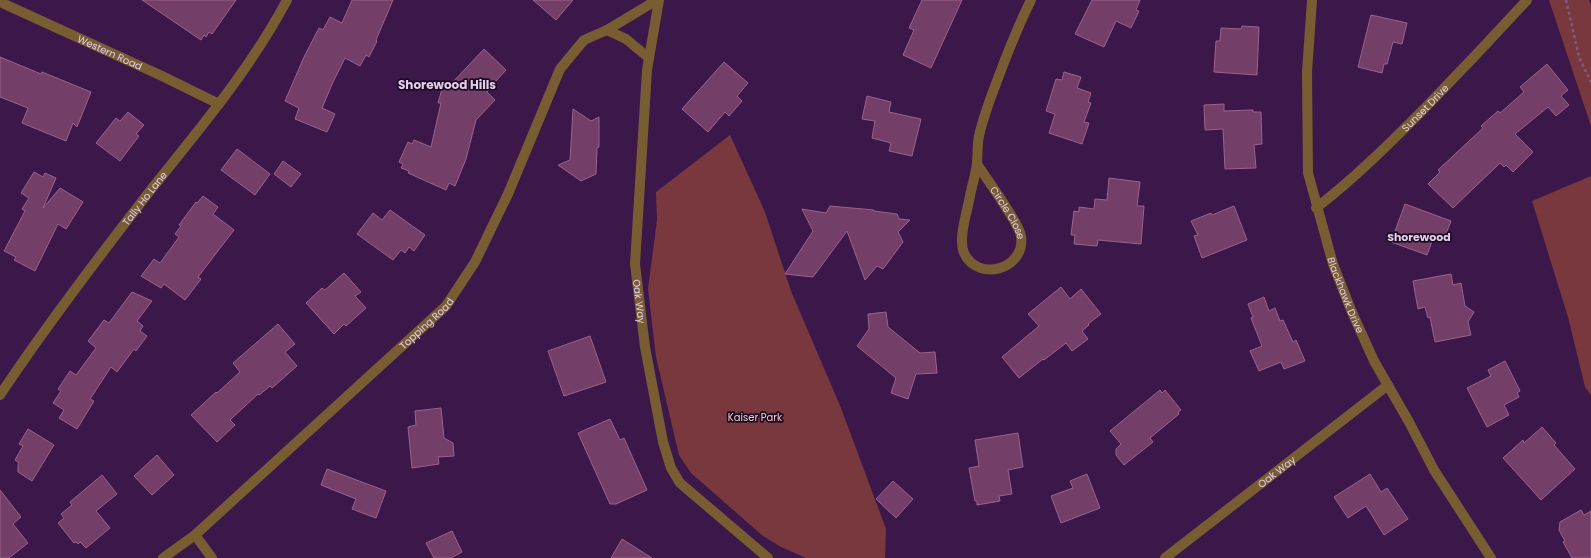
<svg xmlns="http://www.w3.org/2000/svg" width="1591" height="558" font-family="Poppins,sans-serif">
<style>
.green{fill:#79373e}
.building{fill:#733e68;stroke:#9b628e}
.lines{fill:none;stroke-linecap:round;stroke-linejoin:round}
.path{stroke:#7b5d87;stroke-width:2.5;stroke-dasharray:3 3;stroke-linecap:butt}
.minor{stroke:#785c32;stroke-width:10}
.labels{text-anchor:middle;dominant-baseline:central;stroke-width:3.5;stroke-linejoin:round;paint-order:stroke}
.street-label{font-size:10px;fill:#e3ceed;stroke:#1b0b21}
.park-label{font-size:10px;fill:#f4c9cb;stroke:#1b0b21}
.neighbourhood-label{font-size:11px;font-weight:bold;fill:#e3ceed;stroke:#1b0b21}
.quarter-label{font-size:12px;font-weight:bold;fill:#e3ceed;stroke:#1b0b21}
</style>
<rect width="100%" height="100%" fill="#3c184a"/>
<g class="green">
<path d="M1549 0H1589L1591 5V126Z"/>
<path d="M730 135 765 212 791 291 841 408 886 529 885 558H806L781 547 763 536 691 473 679 455 656 357 648 289 657 220 656 192Z"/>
<path d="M1591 176V395L1585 387 1568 317 1532 201Z"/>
</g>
<g class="building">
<path d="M142 0H236L212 34 209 32 206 37 204 35 201 40Z"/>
<path d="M352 0H393L376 40 377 41 369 57 366 55 360 66 345 58 333 82 322 108 335 114 327 132 295 119 299 108 285 101 304 57 319 28 323 30 330 17 342 23Z"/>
<path d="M533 0H573L556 20Z"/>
<path d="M922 0H962L931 68 903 55 914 30 909 28Z"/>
<path d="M1092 0H1140L1136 10 1139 11 1131 28 1116 21 1104 47 1075 34Z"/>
<path d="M1371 15 1407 23 1402 44 1393 42 1387 64H1384L1382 73 1358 67Z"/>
<path d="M1242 26 1259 27 1257 75 1214 72 1216 41H1220L1221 28 1241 29Z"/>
<path d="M484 49 506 70 495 82 496 83 487 92 495 100 476 120 466 159 455 186 449 183 446 190 408 173 409 171 401 168 403 164 399 162 408 142 412 144 414 140 431 147 441 103H438L444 82 451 84Z"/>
<path d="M0 57 41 74 42 72 91 92 77 127 73 123 66 141 22 123 28 108 0 97Z"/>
<path d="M724 62 748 83 737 96 742 101 729 116 725 112 708 132 682 109Z"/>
<path d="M1547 64 1568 90 1561 96 1569 105 1556 116 1548 107 1515 134 1533 152 1513 172 1506 165 1504 167 1500 163 1453 208 1428 184 1440 172 1438 170 1483 128 1481 126 1498 111 1500 113 1524 92 1520 87Z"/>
<path d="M1064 72 1081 77 1077 88 1091 93 1088 102 1091 103 1084 122 1089 123 1082 144 1049 133 1055 114 1046 111 1056 79 1062 80Z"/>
<path d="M867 96 891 102 889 112 921 119 912 156 889 151 891 143 872 138 875 121 862 119Z"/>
<path d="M1224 104V111L1253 110V112H1261L1262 144 1254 145 1256 168 1225 169 1223 129 1205 130 1204 105Z"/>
<path d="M573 109 591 121 599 117V147L597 148 596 174 581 181 558 165 570 160Z"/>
<path d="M128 112 144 125 136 134 139 136 120 161 96 143 116 118 120 121Z"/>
<path d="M237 149 270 174 255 195 221 170Z"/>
<path d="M283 161 301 174 291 187 274 174Z"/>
<path d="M34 172 43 177 45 173 56 178 43 208 60 188 83 202 66 229 58 224 35 271 14 260 16 257 4 251 25 211 22 209 29 198 21 193Z"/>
<path d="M1109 178 1140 182 1137 206H1144L1141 244 1098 240 1097 246 1074 244 1075 235H1071L1074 211 1079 212V207L1094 209 1095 199 1107 200Z"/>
<path d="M203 196 218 207 213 214 234 230 198 277 201 279 185 300 164 284 161 288 141 276 154 259 160 263 179 237 175 234 181 226 179 225 196 202 197 203Z"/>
<path d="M1405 204 1451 221 1444 239 1434 236 1427 255 1391 242Z"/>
<path d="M830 206 874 210V211L897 214 899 219 910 220 898 232 903 242 883 269 877 266 865 280 847 231 813 277 785 274 813 231 802 209 826 213Z"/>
<path d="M1234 206 1247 240 1202 258 1194 236 1198 235 1191 221 1211 213 1212 215Z"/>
<path d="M390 210 425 235 414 251 409 247 405 253 401 250 393 260 357 234 373 213 382 220Z"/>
<path d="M344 273 361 292 355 296 366 308 346 326 344 324 334 334 306 303 322 288 325 290Z"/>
<path d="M1451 274 1453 285 1461 283 1465 306 1474 312 1468 322 1471 335 1435 342 1430 317 1428 318 1425 307 1418 309 1413 281Z"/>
<path d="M1061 287 1070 299 1081 289 1101 314 1088 324 1089 325 1082 331 1088 339 1072 351 1066 343 1044 360 1043 359 1019 378 1002 357 1039 326 1028 314Z"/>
<path d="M132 292 152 301 137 321 143 326 140 331 147 336 136 351 134 349 117 372 111 367 90 399 94 401 77 429 59 418 64 410 53 403 61 391 58 389 70 371 76 375 96 348 88 341 104 320 109 323Z"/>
<path d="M1264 297 1269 311 1275 308 1280 321 1283 320 1293 342 1296 340 1305 361 1284 369 1281 362 1259 371 1250 351 1262 346 1251 318 1253 317 1248 304Z"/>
<path d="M886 312 888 327 920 353 935 352 937 373 916 374 908 399 891 393 896 378 857 346 869 329 868 314Z"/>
<path d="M278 324 295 344 285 352 297 366 272 388 270 386 259 395 258 394 230 420 235 425 217 442 191 415 216 392 217 393 240 372 233 363Z"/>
<path d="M590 336 606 382 564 396 548 351Z"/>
<path d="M1505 361 1520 391 1517 393 1519 397 1504 405 1509 415 1487 427 1467 388 1491 376 1488 370Z"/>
<path d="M1160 390 1162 393 1165 390 1181 410 1178 412 1179 414 1150 438 1153 442 1124 465 1116 455V449L1121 444 1110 431Z"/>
<path d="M441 408 444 438 453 443 454 456 438 457 439 464 412 468 408 427 416 425 415 411Z"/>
<path d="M610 419 620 440 624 438 647 490 616 504H610L578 433Z"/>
<path d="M1542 427 1556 443 1554 445 1575 469 1541 500 1503 458 1523 440 1524 443Z"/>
<path d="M28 429 54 445 32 481 18 472V465L19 463 15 460 23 446 19 444Z"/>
<path d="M1018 433 1023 467 1008 470 1012 494 999 496 1000 501 977 505V501H975L969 468 979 466 975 440Z"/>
<path d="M157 455 174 475 152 495 134 476Z"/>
<path d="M327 469 386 491 376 518 352 509 356 499 321 485Z"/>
<path d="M1087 474 1100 508 1061 523 1051 496 1073 488 1070 481Z"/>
<path d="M1370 474 1381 492 1387 488 1408 519 1384 535 1366 506 1348 518 1334 497Z"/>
<path d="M102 475 117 494 96 511 110 528 86 548 80 542 78 544 76 542 74 543 58 523 64 518 61 514 72 505 70 502Z"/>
<path d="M893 481 913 499 896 518 876 499Z"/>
<path d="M0 490 21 517 13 524 28 543 9 558H0Z"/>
<path d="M1581 510 1584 515 1591 511V558H1572L1563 542 1565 541 1559 530 1560 522Z"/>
<path d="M452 531 462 552 451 558H434L426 543Z"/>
<path d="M622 539 652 558H611Z"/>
</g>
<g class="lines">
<path class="path" d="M1566 0 1579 57 1591 82"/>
<g class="minor">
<path id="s1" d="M659 0 647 70 635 264 645 347 663 442 671 468 680 483 768 558"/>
<path id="s2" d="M1312 0 1307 72 1308 173 1333 264 1351 310 1374 361 1409 422 1434 470 1491 558"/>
<path id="s3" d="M0 2 162 76 219 104"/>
<path d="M607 30 626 39 649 58"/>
<path id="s4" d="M977 164C986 178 1019 223 1021 236 1026 269 978 283 964 253 958 239 967 212 970 196 972 185 976 174 977 163 978 154 977 145 979 136 983 118 990 99 997 81 1007 54 1018 26 1031 0"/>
<path id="s5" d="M1316 208C1355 178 1390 143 1424 109 1459 73 1493 37 1527 0"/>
<path id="s6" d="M0 395C48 323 100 255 153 187 201 127 251 68 287 0"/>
<path d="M195 535 212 558"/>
<path id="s7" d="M163 558 195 535 446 306 475 262 508 194 560 69 584 40 607 30 657 0"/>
<path id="s8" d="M1165 558 1388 385"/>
</g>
</g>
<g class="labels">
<g class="street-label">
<text stroke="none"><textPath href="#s3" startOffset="121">Western Road</textPath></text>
<text stroke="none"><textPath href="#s5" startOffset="148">Sunset Drive</textPath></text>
<text stroke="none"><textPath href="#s6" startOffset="244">Tally Ho Lane</textPath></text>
<text stroke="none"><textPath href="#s4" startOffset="58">Circle Close</textPath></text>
<text stroke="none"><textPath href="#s2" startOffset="301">Blackhawk Drive</textPath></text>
<text stroke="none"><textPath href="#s1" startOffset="303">Oak Way</textPath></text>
<text stroke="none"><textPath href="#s7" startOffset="353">Topping Road</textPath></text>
<text stroke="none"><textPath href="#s8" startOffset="141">Oak Way</textPath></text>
</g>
<g class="park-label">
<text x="755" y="417">Kaiser Park</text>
</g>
<g class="neighbourhood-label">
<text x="1419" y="237">Shorewood</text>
</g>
<g class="quarter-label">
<text x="447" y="84">Shorewood Hills</text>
</g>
</g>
</svg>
